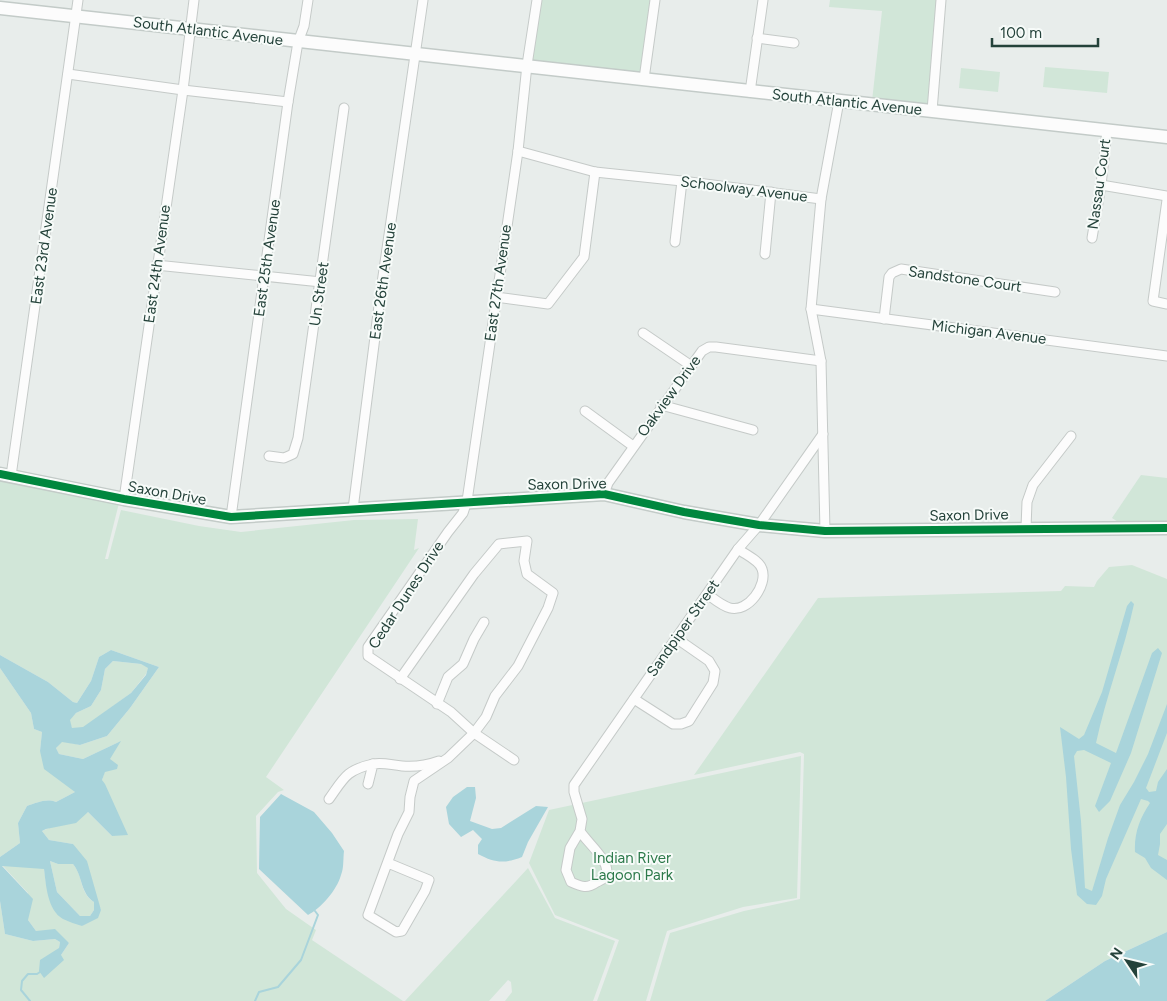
<svg xmlns="http://www.w3.org/2000/svg" width="1167" height="1001" font-family="Figtree,sans-serif">
<style>
.green{fill:#d1e6d8}
.water{fill:#a9d4db;fill-rule:evenodd}
.lines{fill:none;stroke-linecap:round;stroke-linejoin:round}
.stream{stroke:#a9d4db;stroke-width:2}
.street-casing{stroke:#c5cac8;stroke-width:11}
.secondary-casing{stroke:#c3cbc8;stroke-width:15}
.street{stroke:#fcfcfc;stroke-width:9}
.secondary{stroke:#fcfcfc;stroke-width:12}
.cycleway-casing{stroke:#f7fbf9;stroke-width:11}
.cycleway{stroke:#00873e;stroke-width:8}
.labels{text-anchor:middle;dominant-baseline:central;stroke-width:4;stroke-linejoin:round;paint-order:stroke}
.street-label{font-size:15px;fill:#24423a;stroke:#f7fbf9}
.park-label{font-size:15px;fill:#2d7a4b;stroke:#f7fbf9}
</style>
<rect width="100%" height="100%" fill="#e8edeb"/>
<g class="green">
<path d="M535 0H656L652 35 650 76 529 62Z"/>
<path d="M830 0H946L932 108 872 101 882 11 829 7Z"/>
<path d="M1045 67 1109 72 1107 93 1043 87Z"/>
<path d="M961 68 1000 72 998 92 959 88Z"/>
<path d="M0 474 119 503 105 559H108L121 510 199 526 241 532 354 520 418 519 414 550 419 548 266 777 284 790 278 792 256 816 257 873 286 909 316 930 312 940 403 1001H0V901L5 934 33 941 55 939 60 942 59 948 61 955 69 943 36 931 28 920V893L2 865 44 868 46 884 82 926 101 910 73 844 49 840 42 831 88 812 112 836 102 780 109 759 119 742 83 759 59 754 56 748 62 741 80 745 107 736 130 708 159 667 111 650 99 657 91 681 77 703 73 702 48 682 0 655Z"/>
<path d="M1141 475 1167 478V524L1123 525 1112 518Z"/>
<path d="M1132 565 1167 579V932L1105 961 1045 1001H650L670 933 744 911 800 899 804 754 800 752 694 775 818 598 1061 591 1065 586 1094 587 1097 581 1109 567Z"/>
<path d="M113 661 141 664 149 667 146 674 131 693 83 728H72L69 720 76 713 91 706 101 690 105 669Z"/>
<path d="M0 668 31 713 34 729 42 732 40 751 75 792 56 802C46 798 36 803 27 806L18 823 20 843 0 857Z"/>
<path d="M801 756 797 898 743 907 667 931 646 1001H597L619 940 555 915 529 863 549 810Z"/>
<path d="M50 861 58 864H73C84 877 79 893 94 902V910L90 916H80L57 892Z"/>
<path d="M528 868 555 918 615 941 593 1001H505L512 992 511 982 508 980 489 1001H405Z"/>
</g>
<g class="water">
<path d="M1131 601 1134 604C1124 651 1106 696 1096 743L1116 753 1152 653 1158 648 1162 653 1131 753 1110 801 1099 812 1095 806 1111 763 1084 750 1077 751 1074 756 1081 821 1085 888 1092 891 1108 838 1120 805 1134 782 1148 754 1167 704V733L1146 788 1149 792 1156 791 1158 782 1167 769V824L1160 834V844L1158 855 1167 860V880L1151 868 1145 858 1135 852C1134 833 1140 818 1150 803L1148 801 1141 799 1106 879 1102 896 1096 905 1087 904 1077 895 1071 849 1066 777 1060 727 1079 739 1084 735 1102 692 1127 606Z"/>
<path d="M111 650 159 667 130 708 107 736 80 745 62 742 56 748 59 754 83 759 121 741 110 759 118 765 117 769 105 772 102 780 105 784 128 835 112 836 88 812 76 823 46 829 42 831 49 840 73 844 87 861 101 910 98 918 82 926C76 924 69 922 63 919 47 910 46 884 44 869L2 866 33 899 28 920 36 931 55 929 69 943 61 955 64 960 44 978 39 971 40 960 59 948 60 942 55 939 33 941 5 934 0 901V857L20 843 18 823 27 806C36 803 46 798 56 802L75 792 44 769 40 751 42 732 34 729 31 713 0 668V655L48 682 73 702 77 703 91 681 99 657ZM113 661 141 664 148 668 146 675 131 693 83 727 72 728 70 720 76 713 91 706 101 690 105 669ZM50 861 58 864H73C83 876 80 893 94 902V910L90 916H80L57 892Z"/>
<path d="M467 787H475L476 798 470 821 492 829 501 828 536 806 548 807 528 842 522 857C504 864 495 863 478 854V845L482 839 473 830 461 837 449 824 446 807 453 797Z"/>
<path d="M281 794 314 812 332 833 344 851C343 859 344 868 341 875 337 890 321 908 308 915L259 869 260 817Z"/>
<path d="M1167 932V1001H1045L1105 961Z"/>
</g>
<g class="lines">
<g class="stream">
<path d="M30 1001 21 990 22 981 28 974H37L40 972"/>
<path d="M255 1001 259 992 278 987 301 960 318 915 315 911"/>
</g>
<defs>
<g id="street">
<path d="M757 38 794 43"/>
<path d="M68 74 183 90 288 102"/>
<path d="M644 79 655 0"/>
<path d="M750 92 763 0"/>
<path d="M932 111 941 0"/>
<path d="M518 151 595 172 682 181 821 199"/>
<path d="M1101 185 1167 196"/>
<path d="M1167 200 1153 301 1167 304"/>
<path d="M1092 238 1101 185 1107 131"/>
<path d="M675 242 682 181"/>
<path d="M765 254 771 192"/>
<path d="M156 265 321 282"/>
<path d="M496 297 548 304 584 257 595 172"/>
<path d="M811 309 1167 356"/>
<path d="M884 319 889 277 892 273 901 269 1055 292"/>
<path d="M643 333 690 365"/>
<path d="M661 405 753 430"/>
<path d="M585 411 633 446"/>
<path d="M269 456 284 458 293 454 298 438 344 108"/>
<path d="M11 476 78 0"/>
<path d="M604 494 608 483 702 351 709 347H716L821 361"/>
<path d="M124 499 183 90 194 0"/>
<path d="M353 509 381 290 423 0"/>
<path d="M231 517 288 102 298 42 304 26 308 0"/>
<path d="M1026 528 1027 502 1033 485 1071 436"/>
<path d="M825 531 821 361 811 309 821 199 839 101"/>
<path d="M707 594C714 599 722 606 730 608 748 613 768 585 762 569 759 560 746 555 738 549"/>
<path d="M634 699 673 724H681L689 721 713 683 715 671 709 661 676 638"/>
<path d="M437 704 448 677 463 664 474 639 484 622"/>
<path d="M514 760 474 733 451 712 368 656V647L448 532 463 513 467 501 518 151 527 65 537 0"/>
<path d="M368 784 373 764C383 762 391 765 402 766 413 767 428 765 439 761"/>
<path d="M329 799C344 778 346 770 373 764"/>
<path d="M580 831C586 842 616 865 604 878 602 880 599 881 597 882 587 889 582 887 571 882L566 870 570 848 580 831 582 819 574 792V785L738 549 759 525 823 434"/>
<path d="M388 863 429 880 425 891 402 931 396 932 368 915 398 834 409 812 410 797 414 781 448 758 474 733 486 717 495 696 518 666 548 608 553 593 527 574 524 561 527 541 499 544 474 574 400 679"/>
</g>
<g id="secondary">
<path d="M0 8 1167 137"/>
<path d="M0 474 124 499 231 517 604 494 684 512 759 525 825 531 1167 528"/>
</g>
</defs>
<use href="#street" class="street-casing"/>
<use href="#secondary" class="secondary-casing"/>
<use href="#street" class="street"/>
<use href="#secondary" class="secondary"/>
<defs>
<path id="cycleway" d="M0 474 124 499 231 517 604 494 684 512 759 525 825 531 1167 528"/>
</defs>
<use href="#cycleway" class="cycleway-casing"/>
<use href="#cycleway" class="cycleway"/>
</g>
<g class="labels">
<g class="street-label">
<text transform="translate(208 31) rotate(7)">South Atlantic Avenue</text>
<text transform="translate(847 102) rotate(6)">South Atlantic Avenue</text>
<text transform="translate(1099 184) rotate(-82)">Nassau Court</text>
<text transform="translate(744 189) rotate(7)">Schoolway Avenue</text>
<text transform="translate(44 246) rotate(-82)">East 23rd Avenue</text>
<text transform="translate(267 258) rotate(-82)">East 25th Avenue</text>
<text transform="translate(157 264) rotate(-82)">East 24th Avenue</text>
<text transform="translate(965 279) rotate(8)">Sandstone Court</text>
<text transform="translate(383 281) rotate(-82)">East 26th Avenue</text>
<text transform="translate(498 283) rotate(-82)">East 27th Avenue</text>
<text transform="translate(319 294) rotate(-82)">Un Street</text>
<text transform="translate(989 332) rotate(7)">Michigan Avenue</text>
<text transform="translate(669 396) rotate(-54)">Oakview Drive</text>
<text transform="translate(567 484) rotate(-1)">Saxon Drive</text>
<text transform="translate(167 493) rotate(10)">Saxon Drive</text>
<text transform="translate(969 515) rotate(-1)">Saxon Drive</text>
<text transform="translate(406 595) rotate(-57)">Cedar Dunes Drive</text>
<text transform="translate(683 628) rotate(-55)">Sandpiper Street</text>
</g>
<g class="park-label">
<text x="632" y="858">Indian River<tspan x="632" dy="17">Lagoon Park</tspan></text>
</g>
</g>
<g transform="translate(1127 961) rotate(305)" stroke="#f7fbf9" stroke-width="4" paint-order="stroke">
<path d="M0-4L9 19L0 12L-9 19Z" fill="#24423a"/>
<text y="-8" font-size="14" font-weight="bold" text-anchor="middle" fill="#24423a">N</text>
</g>
<path d="M992 38v8h106v-8" fill="none" stroke="#24423a" stroke-width="2.5"/>
<text x="1000" y="38" font-size="15" fill="#24423a" stroke="#f7fbf9" stroke-width="4" paint-order="stroke">100 m</text>
</svg>
